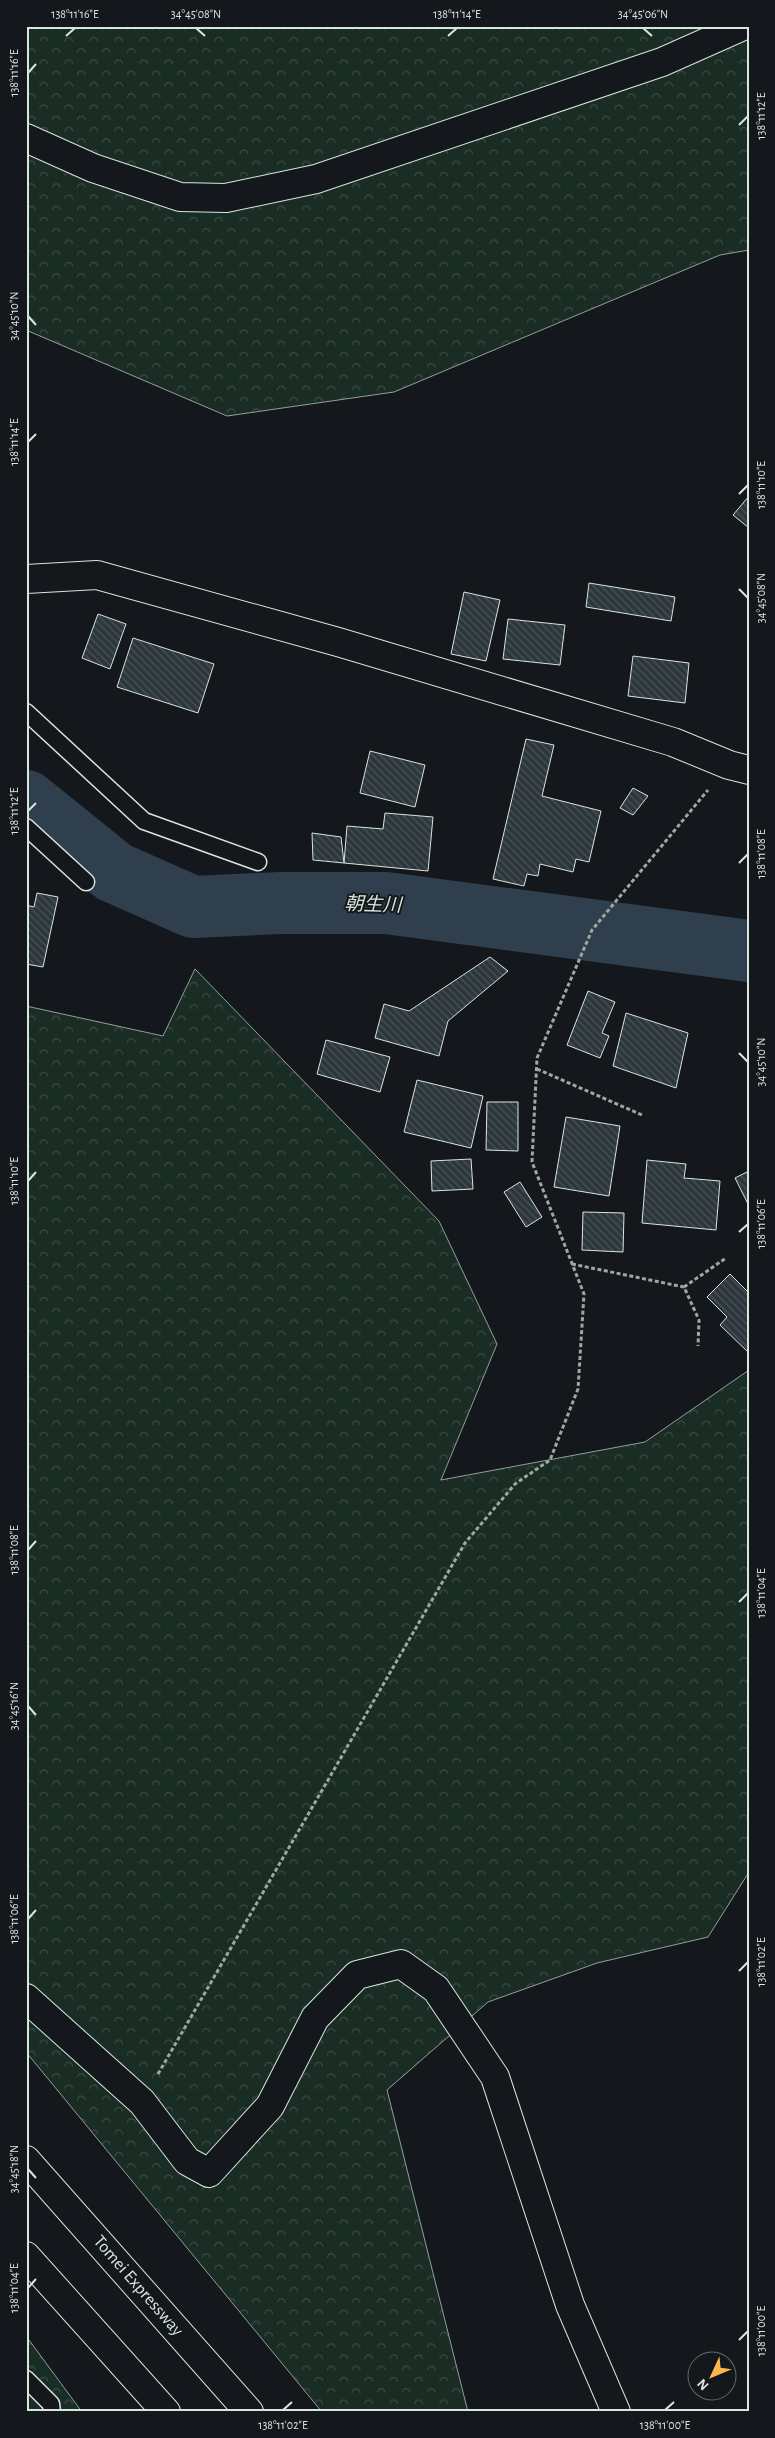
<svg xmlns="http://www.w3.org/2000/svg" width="775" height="2438" font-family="'Alegreya Sans','Noto Sans JP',sans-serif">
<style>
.forest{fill:url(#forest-crowns);stroke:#939e99}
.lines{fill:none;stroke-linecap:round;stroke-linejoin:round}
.river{stroke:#2f3f4d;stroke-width:62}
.building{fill:url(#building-back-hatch);stroke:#d8e6dc}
.lane-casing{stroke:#d8e6dc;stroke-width:19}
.street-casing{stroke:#d8e6dc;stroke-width:30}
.secondary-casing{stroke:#d8e6dc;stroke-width:30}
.highway-casing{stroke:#d8e6dc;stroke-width:30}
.path{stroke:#9da8a2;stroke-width:3;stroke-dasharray:4 2.5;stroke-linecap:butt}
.lane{stroke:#14181c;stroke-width:16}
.street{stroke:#14181c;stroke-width:28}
.secondary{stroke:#14181c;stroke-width:28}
.highway{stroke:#14181c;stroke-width:28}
.ticks{fill:none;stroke:#d8e6dc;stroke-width:2}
.labels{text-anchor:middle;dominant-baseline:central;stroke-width:4;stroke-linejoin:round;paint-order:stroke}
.street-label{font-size:18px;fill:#d8e6dc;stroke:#14181c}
.water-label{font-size:19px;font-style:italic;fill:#d8e6dc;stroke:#14181c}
.neatline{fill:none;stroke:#d8e6dc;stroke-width:2}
.ticks-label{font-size:12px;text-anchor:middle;fill:#d8e6dc}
</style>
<defs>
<pattern id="forest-crowns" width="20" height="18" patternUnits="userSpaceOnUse" patternTransform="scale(1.25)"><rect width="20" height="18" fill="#1a2d24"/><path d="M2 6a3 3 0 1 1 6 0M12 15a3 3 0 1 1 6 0" fill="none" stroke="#3b4b43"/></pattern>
<pattern id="building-back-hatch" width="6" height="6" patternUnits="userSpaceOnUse" patternTransform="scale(1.25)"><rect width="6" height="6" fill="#2c363c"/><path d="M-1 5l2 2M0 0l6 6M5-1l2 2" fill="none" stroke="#4a5358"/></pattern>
</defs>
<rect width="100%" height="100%" fill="#14181c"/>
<g class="forest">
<path d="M26 26H749V250L720 255 394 392 227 416 26 330Z"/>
<path d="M195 969 439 1221 497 1344 441 1480 645 1442 749 1370V1872L708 1937 597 1963 488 2002 387 2090 468 2412H322L26 2052V1006L163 1036Z"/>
<path d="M26 2336 82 2412H26Z"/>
</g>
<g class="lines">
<path class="river" d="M26 801 114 872 193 907 280 903H386L749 951"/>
</g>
<g class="building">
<path d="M749 496V528L733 515Z"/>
<path d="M589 583 675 597 671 621 586 607Z"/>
<path d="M464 592 500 600 486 661 451 654Z"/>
<path d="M98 614 126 624 110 669 82 658Z"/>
<path d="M508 619 565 625 560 665 503 659Z"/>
<path d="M133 638 214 664 198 713 117 687Z"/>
<path d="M633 656 689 663 685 703 628 696Z"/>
<path d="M526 739 554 745 542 796 601 811 589 862 576 859 573 872 540 864 538 876 527 874 524 886 493 879Z"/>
<path d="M370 751 425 765 415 807 360 793Z"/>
<path d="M633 788 648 796 633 815 620 808Z"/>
<path d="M385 813 433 817 428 871 344 863 347 826 383 829Z"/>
<path d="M312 833 341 837 344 863 313 860Z"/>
<path d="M37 893 58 897 43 967 26 964V905L34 907Z"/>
<path d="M490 957 508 971 448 1021 439 1056 375 1038 384 1004 409 1011Z"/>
<path d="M588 991 615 1002 602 1033 609 1036 600 1058 567 1045Z"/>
<path d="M626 1013 688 1033 676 1088 613 1066Z"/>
<path d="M326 1040 390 1057 380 1092 317 1074Z"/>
<path d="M417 1080 483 1096 471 1148 404 1132Z"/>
<path d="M487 1102H518V1151L486 1150Z"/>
<path d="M566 1117 620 1126 609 1196 554 1187Z"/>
<path d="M471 1159 473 1189 432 1191 431 1161Z"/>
<path d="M647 1160 686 1164 684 1178 720 1181 716 1230 642 1223Z"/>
<path d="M749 1171V1206L735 1178Z"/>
<path d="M520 1182 542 1217 526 1227 504 1192Z"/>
<path d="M583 1212 624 1213 623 1252 582 1250Z"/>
<path d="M730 1274 749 1293V1353L720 1325 727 1317 707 1297Z"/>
</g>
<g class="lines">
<defs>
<g id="lane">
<path d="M26 712 144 821 258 862"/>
<path d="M26 827 86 882"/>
<path d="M26 2379 51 2404 52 2412"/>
</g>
<g id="street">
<path d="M26 138 93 168 180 197 226 198 316 179 662 62 743 26"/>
<path d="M26 1998 142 2102 187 2161 209 2173 270 2106 315 2018 357 1975 401 1964 436 1989 495 2077 570 2305 616 2412"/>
</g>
<path id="secondary" d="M26 579 97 575 338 642 673 742 729 765 749 770"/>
<g id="highway">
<path d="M26 2160 249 2412"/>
<path d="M26 2256 166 2412"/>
</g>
</defs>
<use href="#lane" class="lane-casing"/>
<use href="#street" class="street-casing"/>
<use href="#secondary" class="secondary-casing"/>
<use href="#highway" class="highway-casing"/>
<g class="path">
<path d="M537 1069 642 1115"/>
<path d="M572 1264 684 1287 699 1320 698 1346"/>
<path d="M684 1287 726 1258"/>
<path d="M158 2074 465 1543 515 1484 550 1460 578 1389 584 1294 532 1162 537 1058 592 930 708 790"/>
</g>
<use href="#lane" class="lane"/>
<use href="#street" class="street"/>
<use href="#secondary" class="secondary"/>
<use href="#highway" class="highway"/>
</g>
<path class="ticks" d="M196 28 205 36M643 28 652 36M66 36 75 28M448 36 457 28M28 73 36 64M739 125 748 116M28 316 36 325M28 442 36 434M739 494 748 485M739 589 748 598M28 811 36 803M739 863 748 854M739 1053 748 1062M28 1181 36 1172M739 1232 748 1224M28 1550 36 1541M739 1602 748 1593M28 1706 36 1715M28 1919 36 1910M739 1971 748 1962M28 2169 36 2178M28 2288 36 2279M739 2340 748 2331M283 2410 292 2402M665 2410 674 2402"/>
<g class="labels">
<g class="street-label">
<text transform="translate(138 2286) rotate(49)">Tomei Expressway</text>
</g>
<g class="water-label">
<text transform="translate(373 905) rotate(2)">朝生川</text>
</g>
</g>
<rect width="775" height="2438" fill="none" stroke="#14181c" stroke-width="55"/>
<g transform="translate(712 2376) rotate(226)"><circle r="24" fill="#14181c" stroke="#626a69"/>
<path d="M0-4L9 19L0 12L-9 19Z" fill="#ffb74d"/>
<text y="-8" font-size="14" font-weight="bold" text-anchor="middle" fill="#d8e6dc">N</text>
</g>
<rect x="28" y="28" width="720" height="2382" class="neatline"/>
<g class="ticks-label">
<text x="75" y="18">138°11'16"E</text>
<text x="196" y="18">34°45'08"N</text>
<text x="457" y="18">138°11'14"E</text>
<text x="643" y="18">34°45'06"N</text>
<text transform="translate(14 73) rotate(-90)" y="4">138°11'16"E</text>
<text transform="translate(761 116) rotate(-90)" y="4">138°11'12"E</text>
<text transform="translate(14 316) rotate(-90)" y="4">34°45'10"N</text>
<text transform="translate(14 442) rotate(-90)" y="4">138°11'14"E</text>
<text transform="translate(761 485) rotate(-90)" y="4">138°11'10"E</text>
<text transform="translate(761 598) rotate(-90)" y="4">34°45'08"N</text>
<text transform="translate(14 811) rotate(-90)" y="4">138°11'12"E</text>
<text transform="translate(761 854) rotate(-90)" y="4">138°11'08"E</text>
<text transform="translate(761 1062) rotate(-90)" y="4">34°45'10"N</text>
<text transform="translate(14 1181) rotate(-90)" y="4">138°11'10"E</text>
<text transform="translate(761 1224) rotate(-90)" y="4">138°11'06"E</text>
<text transform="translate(14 1550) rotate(-90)" y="4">138°11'08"E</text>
<text transform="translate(761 1593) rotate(-90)" y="4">138°11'04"E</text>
<text transform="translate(14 1706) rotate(-90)" y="4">34°45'16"N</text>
<text transform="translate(14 1919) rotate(-90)" y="4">138°11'06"E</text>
<text transform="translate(761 1962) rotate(-90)" y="4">138°11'02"E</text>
<text transform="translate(14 2169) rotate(-90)" y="4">34°45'18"N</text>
<text transform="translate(14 2288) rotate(-90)" y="4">138°11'04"E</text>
<text transform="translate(761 2331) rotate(-90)" y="4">138°11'00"E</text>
<text x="283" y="2429">138°11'02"E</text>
<text x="665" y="2429">138°11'00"E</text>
</g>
</svg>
